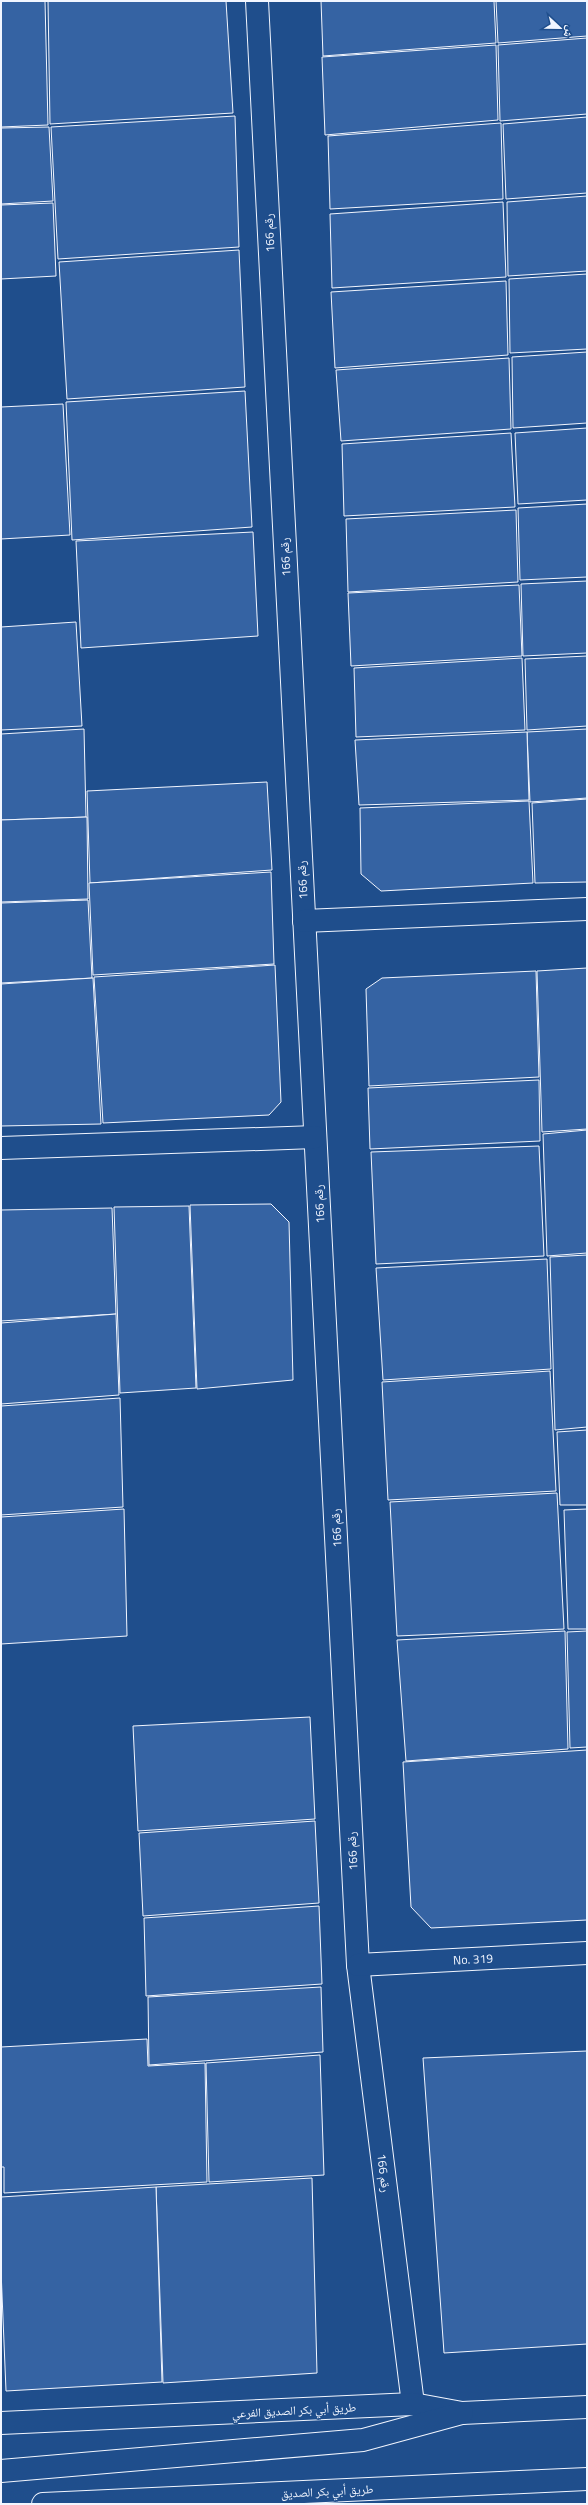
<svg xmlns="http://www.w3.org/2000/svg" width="588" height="2505" font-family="'Titillium Web','Noto Naskh Arabic',sans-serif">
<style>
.building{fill:#3563a3;stroke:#f2f6ff}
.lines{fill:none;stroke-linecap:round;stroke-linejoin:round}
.minor-casing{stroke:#f2f6ff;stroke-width:24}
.secondary-casing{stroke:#f2f6ff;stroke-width:24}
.primary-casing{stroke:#f2f6ff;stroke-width:24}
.minor{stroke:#1f4e8c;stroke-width:22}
.secondary{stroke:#1f4e8c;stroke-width:22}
.primary{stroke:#1f4e8c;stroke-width:22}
.labels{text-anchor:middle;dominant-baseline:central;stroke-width:3;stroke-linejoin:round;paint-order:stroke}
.street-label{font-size:12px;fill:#f2f6ff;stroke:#1f4e8c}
</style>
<rect width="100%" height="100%" fill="#1f4e8c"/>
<g class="building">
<path d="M1 1H45L48 125 1 127Z"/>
<path d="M48 1H226L233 113 50 124Z"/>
<path d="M321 1H494L496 43 323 56Z"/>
<path d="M496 1H587V36L498 43Z"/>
<path d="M587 38V114L500 121 498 45Z"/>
<path d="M496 45 498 120 325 135 322 57Z"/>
<path d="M235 116 239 247 58 259 51 127Z"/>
<path d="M587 117V193L506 199 503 124Z"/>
<path d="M501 123 503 199 330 209 328 136Z"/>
<path d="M49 127 53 201 1 204V128Z"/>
<path d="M587 196V271L508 276 507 202Z"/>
<path d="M503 202 506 277 332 288 330 214Z"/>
<path d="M53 203 56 276 1 279V205Z"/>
<path d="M239 250 245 387 67 399 59 262Z"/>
<path d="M587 274V349L510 353 509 279Z"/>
<path d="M506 281 508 355 335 368 331 292Z"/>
<path d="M587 352V423L513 428 512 357Z"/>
<path d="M509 358 511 429 341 441 336 370Z"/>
<path d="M245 391 252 527 72 540 66 402Z"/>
<path d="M63 404 70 535 1 539V407Z"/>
<path d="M587 428V500L518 504 515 433Z"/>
<path d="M511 433 515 507 344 516 342 444Z"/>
<path d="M587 504V577L520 580 518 508Z"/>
<path d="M516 510 518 582 348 592 346 519Z"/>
<path d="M253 532 258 636 81 648 76 541Z"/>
<path d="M587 581V653L523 656 521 584Z"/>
<path d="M519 585 522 656 351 666 348 593Z"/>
<path d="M76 622 82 726 1 730V627Z"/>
<path d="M587 656V726L527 730 525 659Z"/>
<path d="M522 658 525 730 356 737 354 668Z"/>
<path d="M84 729 86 817 1 820V734Z"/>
<path d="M587 729V798L530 802 527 732Z"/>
<path d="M527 732 529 800 359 805 355 740Z"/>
<path d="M267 782 272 870 90 883 87 791Z"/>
<path d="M587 799V882L535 883 532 803Z"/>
<path d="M529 801 533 883 381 891 361 874 360 808Z"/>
<path d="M87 817 88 899 1 902V820Z"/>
<path d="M271 872 274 964 93 975 89 883Z"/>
<path d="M88 900 92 978 1 983V903Z"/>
<path d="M275 965 281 1102 269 1115 103 1123 94 977Z"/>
<path d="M587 968V1129L542 1132 537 971Z"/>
<path d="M536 971 539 1077 369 1086 366 989 382 978Z"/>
<path d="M93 978 101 1124 1 1126V984Z"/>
<path d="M539 1080 540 1141 370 1149 368 1088Z"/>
<path d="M587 1130V1253L547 1256 543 1134Z"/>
<path d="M539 1146 544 1256 376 1264 371 1152Z"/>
<path d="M271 1204 289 1222 293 1380 197 1389 190 1205Z"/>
<path d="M189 1206 196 1388 120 1393 114 1207Z"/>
<path d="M112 1208 116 1314 1 1321V1210Z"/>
<path d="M587 1255V1427L555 1430 550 1257Z"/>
<path d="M547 1259 551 1369 383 1380 376 1268Z"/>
<path d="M116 1314 119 1395 1 1404V1323Z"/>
<path d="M550 1371 556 1491 388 1500 382 1382Z"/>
<path d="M120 1398 123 1507 1 1515V1406Z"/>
<path d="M587 1430V1505H560L557 1432Z"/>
<path d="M557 1493 564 1629 397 1636 390 1502Z"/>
<path d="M124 1509 127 1636 1 1644V1517Z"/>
<path d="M587 1509V1629H568L564 1510Z"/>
<path d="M565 1631 568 1749 406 1761 397 1640Z"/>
<path d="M587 1631V1747L570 1748 567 1632Z"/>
<path d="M310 1717 315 1819 138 1831 133 1726Z"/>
<path d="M587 1750V1920L431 1928 411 1907 403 1762Z"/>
<path d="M315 1821 319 1903 143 1916 139 1833Z"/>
<path d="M319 1906 322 1984 146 1996 144 1918Z"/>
<path d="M321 1987 323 2052 149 2065 148 1997Z"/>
<path d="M147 2039 148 2066 205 2063 207 2182 4 2193V2167H1V2047Z"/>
<path d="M587 2051V2344L444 2353 423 2058Z"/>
<path d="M320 2055 324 2175 209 2182 206 2063Z"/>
<path d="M312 2178 317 2373 163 2383 156 2187Z"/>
<path d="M156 2187 162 2382 6 2391 1 2270V2197Z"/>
</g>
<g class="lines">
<defs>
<g id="minor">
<path d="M257 1 358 1965 413 2404"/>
<path d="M304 921 587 909"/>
<path d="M1 1148 315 1137"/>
<path d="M358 1965 587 1953"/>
</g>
<path id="secondary" d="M1 2423 413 2404 462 2413 587 2407"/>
<g id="primary">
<path d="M1 2471 363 2440 462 2413"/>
<path d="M43 2504 587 2479"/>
</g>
</defs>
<use href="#minor" class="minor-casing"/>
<use href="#secondary" class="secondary-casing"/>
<use href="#primary" class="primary-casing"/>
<use href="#minor" class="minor"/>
<use href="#secondary" class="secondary"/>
<use href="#primary" class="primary"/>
</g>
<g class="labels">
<g class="street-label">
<text transform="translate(269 233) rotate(-93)">رقم 166</text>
<text transform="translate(285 557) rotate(-93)">رقم 166</text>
<text transform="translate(302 880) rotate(-93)">رقم 166</text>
<text transform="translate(319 1204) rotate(-93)">رقم 166</text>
<text transform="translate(336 1528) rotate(-93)">رقم 166</text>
<text transform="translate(352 1851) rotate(-93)">رقم 166</text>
<text transform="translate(473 1959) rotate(-3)">No. 319</text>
<text transform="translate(384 2173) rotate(83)">رقم 166</text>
<text transform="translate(294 2410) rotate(-3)">طريق أبي بكر الصديق الفرعي</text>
<text transform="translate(327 2491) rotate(-3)">طريق أبي بكر الصديق</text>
</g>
</g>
<rect width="588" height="2505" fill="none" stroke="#f2f6ff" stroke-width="4"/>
<g transform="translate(560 28) rotate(112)" stroke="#1f4e8c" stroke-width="3" paint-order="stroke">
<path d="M0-3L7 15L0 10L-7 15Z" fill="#f2f6ff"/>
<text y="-6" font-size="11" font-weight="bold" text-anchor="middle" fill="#f2f6ff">ش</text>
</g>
</svg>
